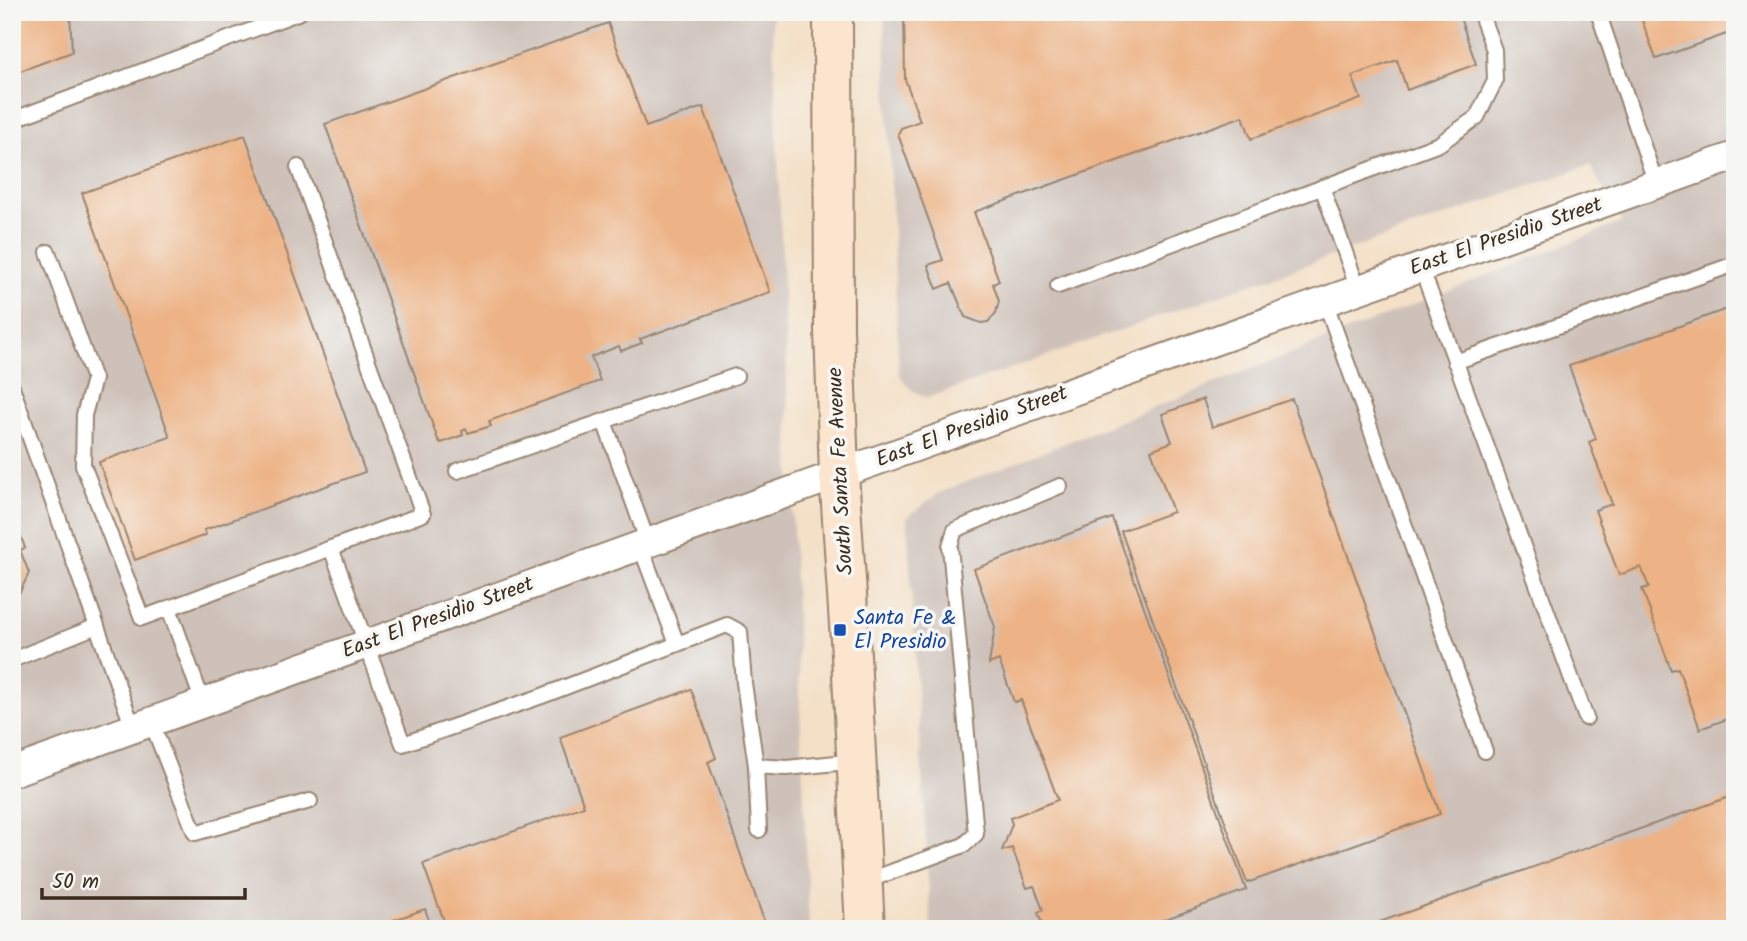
<svg xmlns="http://www.w3.org/2000/svg" width="1747" height="941" font-family="Kalam,sans-serif">
<style>
.industrial{fill:#cec1ba}
.building{fill:#edb285}
.lines{fill:none;stroke-linecap:round;stroke-linejoin:round}
.lane-casing{stroke:#988572;stroke-width:18}
.street-casing{stroke:#988572;stroke-width:32}
.secondary-casing{stroke:#988572;stroke-width:42}
.lane{stroke:#fff;stroke-width:14}
.street{stroke:#fff;stroke-width:28}
.secondary{stroke:#fce5cf;stroke-width:38}
.transit-dot{fill:#1a4fb4;stroke:#f6f6f2;stroke-width:2.5}
.labels{text-anchor:middle;dominant-baseline:central;stroke-width:7;stroke-linejoin:round;paint-order:stroke}
.street-label{font-size:21px;fill:#3b2a1e;stroke:#f6f6f2}
.transit-label{font-size:21px;fill:#164399;stroke:#f6f6f2;text-anchor:start}
</style>
<rect width="100%" height="100%" fill="#f6f6f2"/>
<filter id="ink" filterUnits="userSpaceOnUse"><feTurbulence type="fractalNoise" baseFrequency=".0143" numOctaves="2"/><feDisplacementMap in="SourceGraphic" scale="14" xChannelSelector="R" yChannelSelector="G"/><feConvolveMatrix kernelMatrix="1 2 1 2 8 2 1 2 1" color-interpolation-filters="sRGB"/></filter>
<filter id="wash" filterUnits="userSpaceOnUse"><feTurbulence type="fractalNoise" baseFrequency=".00686" numOctaves="4" result="noise"/><feDisplacementMap in="SourceGraphic" scale="28" xChannelSelector="R" yChannelSelector="G"/><feGaussianBlur stdDeviation="1.57" result="paint"/><feColorMatrix in="noise" values="0 0 0 0 0 0 0 0 0 0 0 0 0 0 0 0 0 1.4 0 .05"/><feComposite in="paint" operator="in"/></filter>
<g filter="url(#wash)">
<rect width="100%" height="100%" fill="#f4e0c7"/>
<g class="industrial">
<path d="M12 12H772L809 929H12Z"/>
<path d="M884 12H1735V929H931L907 517 939 493 1622 222 1590 165 927 398 910 389 899 374Z"/>
</g>
<g id="blocks">
<g class="building">
<path d="M12 12H70L72 52 12 74Z"/>
<path d="M904 12H1458L1476 64 1407 90 1397 60 1352 76 1361 99 1251 139 1243 116 974 212 999 281 993 284 999 301 996 313 988 322 981 323 965 317 951 283 937 289 928 265 943 260 898 134 901 128 920 121 905 79Z"/>
<path d="M1639 12H1735V31L1656 59Z"/>
<path d="M608 23 646 127 703 107 770 292 640 339 642 343 621 351 619 346 591 357 600 381 489 421 491 426 468 433 466 429 462 431 463 435 441 443 438 440 325 124Z"/>
<path d="M245 135 365 472 204 530 206 535 135 560 99 462 170 437 82 193Z"/>
<path d="M1735 306V716L1700 729 1678 668 1671 670 1642 589 1649 587 1641 567 1619 575 1595 510 1612 504 1589 442 1596 439 1569 366Z"/>
<path d="M1203 399 1212 427 1292 399 1440 814 1247 883 1121 531 1173 512 1151 450 1172 442 1162 414Z"/>
<path d="M12 512 25 548 20 550 29 573 20 592 12 594Z"/>
<path d="M1112 518 1246 890 1138 929H1044L1038 913 1043 910 1034 886 1027 888 1012 848 1002 851 1012 824 1010 818 1058 800 1021 700 1014 702 999 660 989 664 995 627 974 569Z"/>
<path d="M691 689 716 758 708 762 767 929H447L423 864 584 806 560 737Z"/>
<path d="M1735 795V929H1363V928Z"/>
<path d="M425 909 432 929H371V928Z"/>
</g>
</g>
</g>
<g filter="url(#ink)">
<use href="#blocks" fill-opacity="0" stroke="#988572" stroke-width="2"/>
<g class="lines">
<defs>
<g id="lane">
<path d="M1598 12 1656 184"/>
<path d="M12 120 300 12"/>
<path d="M298 167 423 514 331 548 403 744 542 696 727 625 740 632 744 683 756 766 759 830"/>
<path d="M1322 187 1358 289"/>
<path d="M48 252 94 379 84 415 83 465 142 618 169 608 203 703"/>
<path d="M1421 267 1586 718"/>
<path d="M1058 286 1439 144 1477 117 1495 81 1494 50 1480 12"/>
<path d="M1325 301 1485 751"/>
<path d="M1455 362 1735 264"/>
<path d="M12 387 133 728"/>
<path d="M604 421 648 543"/>
<path d="M457 471 736 376"/>
<path d="M640 545 677 644"/>
<path d="M169 608 331 548"/>
<path d="M12 660 97 626"/>
<path d="M151 721 195 833 310 801"/>
<path d="M756 766 787 768 856 761"/>
<path d="M864 882 964 845 976 834 950 546 955 530 1060 486"/>
</g>
<path id="street" d="M12 772 839 474 1735 156"/>
<path id="secondary" d="M833 12 834 330 839 474 851 655 865 929"/>
</defs>
<use href="#lane" class="lane-casing"/>
<use href="#street" class="street-casing"/>
<use href="#secondary" class="secondary-casing"/>
<use href="#lane" class="lane"/>
<use href="#street" class="street"/>
<use href="#secondary" class="secondary"/>
</g>
</g>
<rect class="transit-dot" x="833" y="623" width="14" height="14" rx="3.5"/>
<g class="labels">
<g class="street-label">
<text transform="translate(1506 237) rotate(-19)">East El Presidio Street</text>
<text transform="translate(972 427) rotate(-20)">East El Presidio Street</text>
<text transform="translate(841 471) rotate(-93)">South Santa Fe Avenue</text>
<text transform="translate(438 618) rotate(-20)">East El Presidio Street</text>
</g>
<g class="transit-label">
<text x="854" y="618">Santa Fe &amp;<tspan x="854" dy="24">El Presidio</tspan></text>
</g>
</g>
<rect width="1747" height="941" fill="none" stroke="#f6f6f2" stroke-width="42"/>
<path d="M42 888v10h203v-10" fill="none" stroke="#3b2a1e" stroke-width="3.5"/>
<text x="52" y="888" font-size="21" fill="#3b2a1e" stroke="#f6f6f2" stroke-width="5" paint-order="stroke">50 m</text>
</svg>
